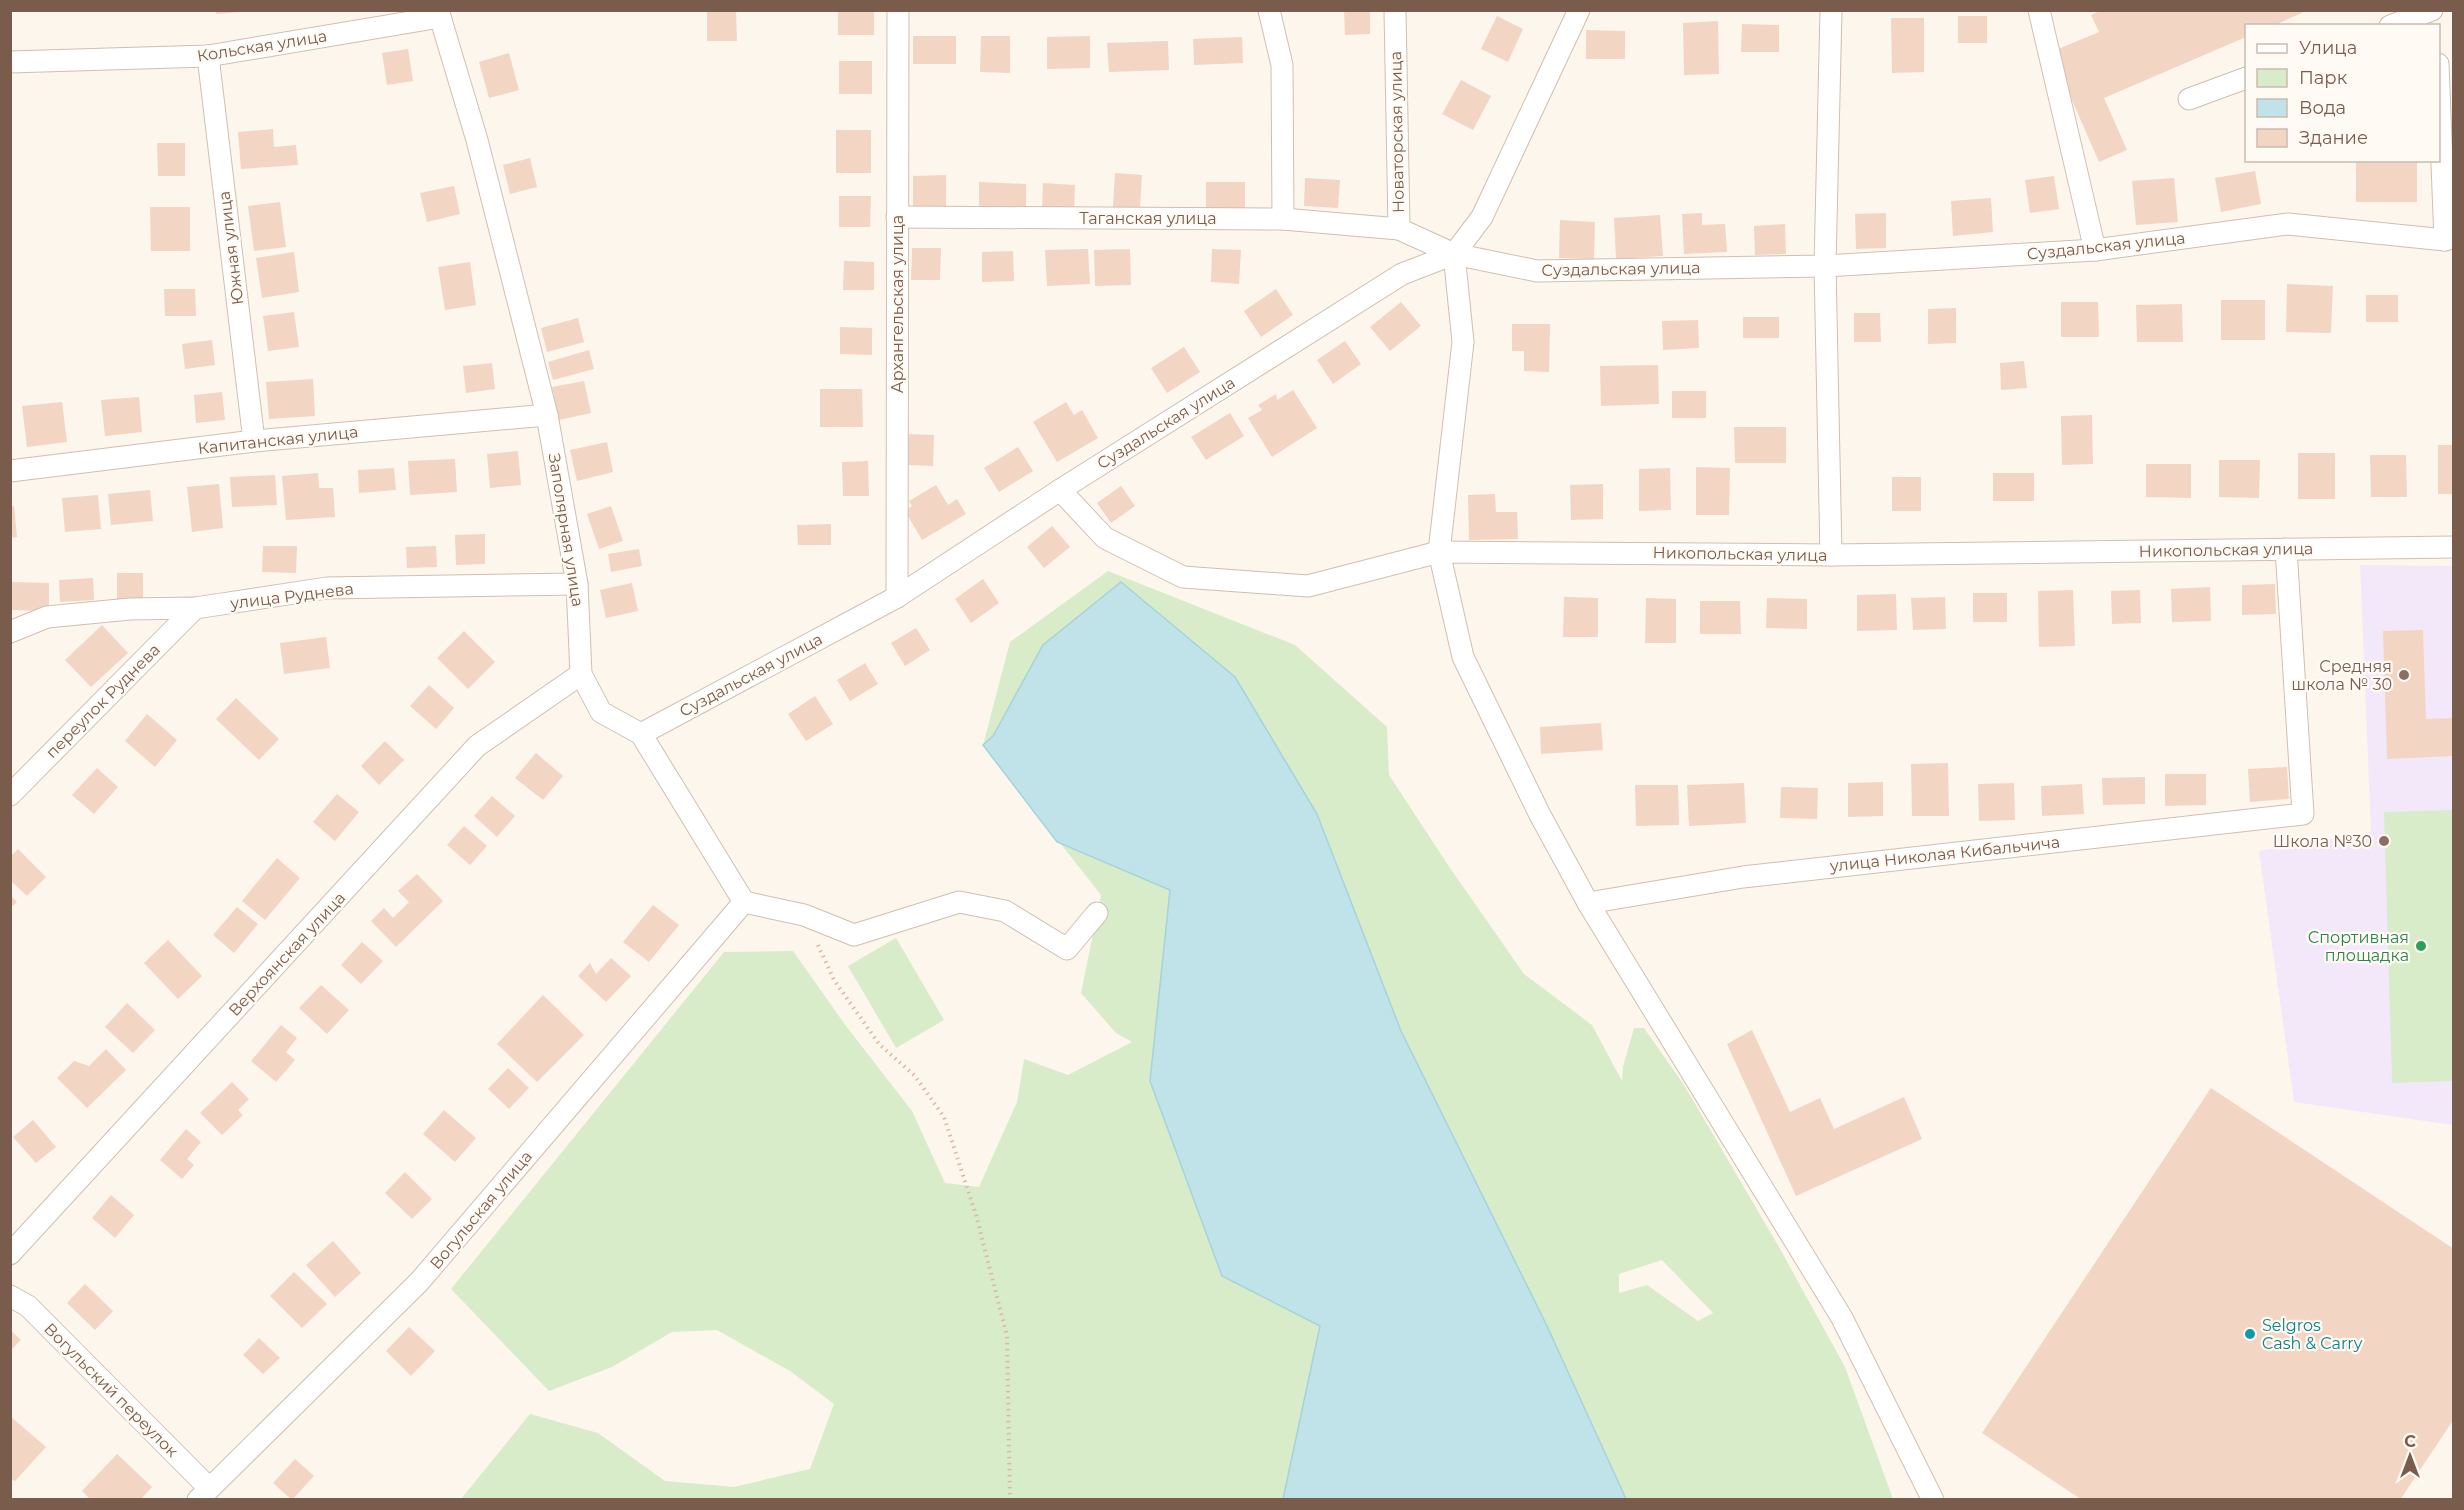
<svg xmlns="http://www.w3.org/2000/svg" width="2464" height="1510" font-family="Montserrat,sans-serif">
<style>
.education{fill:#f3e8fa}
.green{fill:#d8ecc9;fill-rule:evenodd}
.water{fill:#bfe3e8;stroke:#a5d3da;stroke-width:1.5}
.building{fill:#f3d5c3}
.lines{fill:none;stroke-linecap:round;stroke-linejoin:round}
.minor-casing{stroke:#d1beb0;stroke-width:23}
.path{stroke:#d9b8a5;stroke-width:4;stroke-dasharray:1.5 4.5;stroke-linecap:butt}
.minor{stroke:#fff;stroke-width:21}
.education-dot{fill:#8d6e63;stroke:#fffaf3;stroke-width:2}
.leisure-dot{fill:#2e9e5b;stroke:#fffaf3;stroke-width:2}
.culture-dot{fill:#0f9aa8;stroke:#fffaf3;stroke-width:2}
.labels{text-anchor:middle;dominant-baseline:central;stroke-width:4.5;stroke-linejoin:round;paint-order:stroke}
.street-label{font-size:16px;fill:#7a5c4d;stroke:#fffaf3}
.education-label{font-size:16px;fill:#785e54;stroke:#fffaf3;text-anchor:end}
.leisure-label{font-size:16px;fill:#27864d;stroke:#fffaf3;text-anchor:end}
.culture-label{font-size:16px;fill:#0d838f;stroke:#fffaf3;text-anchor:start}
</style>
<rect width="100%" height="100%" fill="#fdf6ec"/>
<path class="education" d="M2360 565 2453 566V1125L2294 1102 2259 851 2371 832Z"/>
<g class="green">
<path d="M1108 571 1295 645 1387 727 1389 775 1450 868 1524 974 1592 1025 1622 1081 1623 1067 1634 1028H1644L1684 1085 1779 1247 1845 1367 1893 1499H461L530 1414 598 1433 665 1481 734 1487 810 1469 834 1404 790 1371 717 1330 672 1332 612 1367 549 1391 451 1289 724 952 793 951 846 1026 912 1111 945 1183 979 1187 1017 1102 1024 1059 1068 1075 1132 1042 1116 1033 1081 993 1101 895 983 745 1010 642ZM1662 1260 1713 1313 1698 1321 1647 1285 1619 1293V1274Z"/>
<path d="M2453 810V1081L2392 1083 2384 812Z"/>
<path d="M896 938 944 1020 896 1048 848 966Z"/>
</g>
<path class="water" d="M1121 582 1235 677 1317 814 1401 1031 1547 1326 1626 1499H1283L1320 1326 1222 1276 1150 1081 1170 890 1057 842 983 745 993 736 1043 645Z"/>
<g class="building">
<path d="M216 10H240L241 12 216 14Z"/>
<path d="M707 10H736L737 41H707Z"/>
<rect x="838" y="10" width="36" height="25"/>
<path d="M1344 10H1370V34L1345 35Z"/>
<path d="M2102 10 2167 12 2308 10 2273 26H2246V37L2104 98 2127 150 2099 162 2051 52 2099 32 2091 15Z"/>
<path d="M1497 16 1523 29 1508 62 1481 49Z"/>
<rect x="1958" y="16" width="29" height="27"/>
<path d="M1891 18H1924V72L1892 73Z"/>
<path d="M1718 21 1719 74 1684 75 1683 23Z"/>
<path d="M1742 24 1779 25V52H1741Z"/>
<path d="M1586 30 1625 31V59H1586Z"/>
<rect x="913" y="36" width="43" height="28"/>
<path d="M981 36H1010V73L980 72Z"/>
<path d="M1090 36V68L1047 69V37Z"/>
<path d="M1242 37 1243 63 1194 65 1193 39Z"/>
<path d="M1168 41 1169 70 1109 72 1107 43Z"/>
<path d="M408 49 413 81 387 85 382 53Z"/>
<path d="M509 53 519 90 489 98 479 62Z"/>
<rect x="839" y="61" width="33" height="33"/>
<path d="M1461 80 1491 96 1473 130 1442 114Z"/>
<path d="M273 129 274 147 296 145 298 165 241 169 238 132Z"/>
<rect x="836" y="130" width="35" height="43"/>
<path d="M157 143H185V176H158Z"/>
<path d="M530 158 537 187 510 194 503 165Z"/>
<rect x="2356" y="160" width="61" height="42"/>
<path d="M2255 171 2261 204 2221 212 2215 178Z"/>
<path d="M1115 173 1142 175 1140 208 1113 207Z"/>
<path d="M946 175V207H913V176Z"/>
<path d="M2054 176 2059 209 2030 213 2025 180Z"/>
<path d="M1305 178 1340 180 1338 208 1304 206Z"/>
<path d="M2174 178 2178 222 2136 225 2132 181Z"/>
<path d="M979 182 1026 184V207H979Z"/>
<rect x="1206" y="182" width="39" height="27"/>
<path d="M1043 183 1075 185 1074 211 1042 210Z"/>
<path d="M454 186 460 214 427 222 420 193Z"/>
<path d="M839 196H871L870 227H839Z"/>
<path d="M1991 198 1993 232 1953 236 1951 201Z"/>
<path d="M280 202 286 247 254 251 248 206Z"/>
<path d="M150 207H190V251H151Z"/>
<path d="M1702 213V225L1725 224 1727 252 1684 254 1682 214Z"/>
<path d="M1886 213V248L1856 249 1855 214Z"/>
<path d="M1660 215 1663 256 1616 259 1614 218Z"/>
<path d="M1560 220 1595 222 1594 259 1559 258Z"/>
<path d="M1785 224 1786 254 1755 255 1754 226Z"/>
<path d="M912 248H941L940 280H911Z"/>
<path d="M1088 249 1090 284 1047 286 1045 250Z"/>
<path d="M1130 249 1131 285 1095 286 1094 250Z"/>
<path d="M1212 249 1241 250 1239 284 1211 282Z"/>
<path d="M1013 251 1014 281 982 282V252Z"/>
<path d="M294 252 299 292 262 298 256 258Z"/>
<path d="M844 261 874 262V290H843Z"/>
<path d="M470 262 476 305 445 310 438 267Z"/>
<path d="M2287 284 2333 286 2331 333 2286 332Z"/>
<path d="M164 289H195L196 316H165Z"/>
<path d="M1276 289 1293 315 1261 337 1244 311Z"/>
<rect x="2366" y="295" width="32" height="27"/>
<rect x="2221" y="300" width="44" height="40"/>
<path d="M1401 302 1421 326 1390 351 1370 327Z"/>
<path d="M2061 302H2098L2099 337H2061Z"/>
<path d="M2182 304 2183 342H2137L2136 305Z"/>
<path d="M1956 308V343L1928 344V309Z"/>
<path d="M294 312 299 347 268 351 263 316Z"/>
<path d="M1854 313H1880L1881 342H1854Z"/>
<rect x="1743" y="317" width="36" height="21"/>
<path d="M578 318 584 342 547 352 541 328Z"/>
<path d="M1698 320 1699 348 1663 350 1662 321Z"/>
<path d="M1512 324H1550L1549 372 1524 371V351H1512Z"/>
<path d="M840 327 872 328V355L840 354Z"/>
<path d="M212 340 215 365 185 369 182 344Z"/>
<path d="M1345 341 1361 364 1333 384 1317 360Z"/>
<path d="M1184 347 1200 372 1167 393 1151 368Z"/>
<path d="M589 350 594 369 553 380 548 362Z"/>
<path d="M2024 361 2027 388 2001 390 2000 363Z"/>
<path d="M492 363 495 389 466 393 463 366Z"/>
<path d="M1658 365 1659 404 1601 406 1600 366Z"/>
<path d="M313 379 315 416 269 419 266 382Z"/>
<path d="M584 381 591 413 559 420 552 387Z"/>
<path d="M820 389H862L863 427H820Z"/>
<path d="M1293 390 1317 428 1272 457 1248 418 1262 410 1258 405 1276 394 1277 400Z"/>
<rect x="1672" y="391" width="34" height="27"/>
<path d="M222 392 225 420 196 423 194 395Z"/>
<path d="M139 397 142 432 105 436 101 400Z"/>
<path d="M62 402 67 442 27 447 22 406Z"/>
<path d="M1066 402 1074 415 1082 410 1098 438 1057 462 1033 422Z"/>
<path d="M1230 413 1244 436 1206 460 1191 437Z"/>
<path d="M2092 415 2093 464 2062 465 2061 416Z"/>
<path d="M1734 427H1786V463H1735Z"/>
<path d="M908 434 934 435 933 466 907 465Z"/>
<path d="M607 442 613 472 577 481 570 450Z"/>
<rect x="2438" y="445" width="16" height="49"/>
<path d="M1018 447 1033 471 999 492 984 468Z"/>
<path d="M518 451 521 485 490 488 487 454Z"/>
<rect x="2298" y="453" width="37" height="46"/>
<path d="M2370 455H2406L2407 497H2371Z"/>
<path d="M455 459 457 492 410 495 408 461Z"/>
<path d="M2219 460H2260L2259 498 2219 497Z"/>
<path d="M868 461 869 496H843L842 462Z"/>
<path d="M2146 464H2191V498L2146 497Z"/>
<path d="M1696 467 1730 468 1729 515H1696Z"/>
<path d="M394 468 396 490 359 493 358 470Z"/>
<path d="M1670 468 1671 510 1639 511V469Z"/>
<path d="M318 473 319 488H333L335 517 286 520 282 476Z"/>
<rect x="1993" y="473" width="41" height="28"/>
<path d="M275 475 277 505 232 507 230 477Z"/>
<rect x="1892" y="477" width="29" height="34"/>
<path d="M219 484 223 528 192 532 187 487Z"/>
<path d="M1603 484V519L1571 520 1570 485Z"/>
<path d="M936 485 948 505 957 499 966 514 922 540 905 511 912 506 909 501Z"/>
<path d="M1121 486 1135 506 1111 523 1097 503Z"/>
<path d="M150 490 153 521 111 525 108 494Z"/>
<path d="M1495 494 1496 512H1517L1518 539 1469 540 1468 495Z"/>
<path d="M98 495 101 529 65 532 62 498Z"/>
<path d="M14 506 17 537 10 538V507Z"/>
<path d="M611 506 623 541 599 549 587 514Z"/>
<path d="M831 524V545H798L797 525Z"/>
<path d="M1052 526 1070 547 1044 568 1027 547Z"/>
<path d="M485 534V564L456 565 455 535Z"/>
<path d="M263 546H297L296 573 262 572Z"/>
<path d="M436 546 437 567 407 568 406 547Z"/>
<path d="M639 549 642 566 611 572 608 554Z"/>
<rect x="117" y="573" width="26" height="26"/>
<path d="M93 578 94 600 60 602 59 580Z"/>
<path d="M983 579 999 603 971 623 955 599Z"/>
<path d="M11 582 49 583V611L11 610Z"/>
<path d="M632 583 638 611 606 618 600 590Z"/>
<path d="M2275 584 2276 614 2242 615V585Z"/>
<path d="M2210 587 2211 621 2172 622 2171 589Z"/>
<path d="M2073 590 2075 646 2039 647 2038 591Z"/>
<path d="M2140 590 2141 623 2112 624 2111 591Z"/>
<rect x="1973" y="593" width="34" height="29"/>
<path d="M1896 594 1897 630 1857 631V595Z"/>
<path d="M1564 597 1598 598V637H1563Z"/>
<path d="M1945 597 1946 629 1913 630 1911 598Z"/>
<path d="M1646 598 1676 599V643H1645Z"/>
<path d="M1767 598 1807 599V629L1766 628Z"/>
<path d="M1700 601H1740L1741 634H1700Z"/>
<path d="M102 625 128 653 91 687 65 660Z"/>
<path d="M916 628 930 650 905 666 891 643Z"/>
<path d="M2423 630 2426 719 2454 718V756L2387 759 2383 631Z"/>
<path d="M464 631 495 662 468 689 437 658Z"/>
<path d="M326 637 330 668 284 674 280 643Z"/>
<path d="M865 663 878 684 850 701 837 680Z"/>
<path d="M429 685 454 708 436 729 410 706Z"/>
<path d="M815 696 833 724 806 741 788 714Z"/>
<path d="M236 698 279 739 259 760 216 719Z"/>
<path d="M147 714 177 740 155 767 125 741Z"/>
<path d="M1601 723 1603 750 1541 754 1540 727Z"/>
<path d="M385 741 404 760 379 785 361 766Z"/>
<path d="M536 753 563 776 543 800 515 778Z"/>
<path d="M1948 763 1949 816H1912L1911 764Z"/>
<path d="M2287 767 2289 799 2250 802 2248 769Z"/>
<path d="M97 768 118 787 94 814 72 795Z"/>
<path d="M2165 774H2206V805L2165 806Z"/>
<path d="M2145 777V804L2103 805 2102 778Z"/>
<path d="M1883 782V816L1848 817V783Z"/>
<path d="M1744 783 1746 823 1689 826 1687 785Z"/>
<path d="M2014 783 2015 820 1979 821 1978 784Z"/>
<path d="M2082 784 2084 814 2042 816 2041 786Z"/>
<path d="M1635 785H1678L1679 825 1636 826Z"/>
<path d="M1781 787 1818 788 1817 819 1780 818Z"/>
<path d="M337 794 359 812 335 841 313 822Z"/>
<path d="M492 796 515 816 497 837 474 816Z"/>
<path d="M464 826 487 846 470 865 447 845Z"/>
<path d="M18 849 46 877 27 896 10 880V857Z"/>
<path d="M277 858 300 878 265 920 242 901Z"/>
<path d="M417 874 443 901 396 947 371 921 384 908 393 918 409 902 398 891Z"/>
<path d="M10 895 17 902 10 908Z"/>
<path d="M653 905 679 925 649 962 623 942Z"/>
<path d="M237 907 258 924 234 953 213 935Z"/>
<path d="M168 940 202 976 178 999 144 963Z"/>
<path d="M362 942 383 961 361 984 341 965Z"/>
<path d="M611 958 631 976 606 1002 578 976 590 963 596 974Z"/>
<path d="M321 985 349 1010 327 1034 299 1008Z"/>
<path d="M543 995 584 1035 537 1082 497 1044Z"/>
<path d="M127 1003 155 1030 133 1053 105 1027Z"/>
<path d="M281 1025 297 1038 286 1052 295 1060 276 1082 251 1061Z"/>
<path d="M1752 1030 1790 1112 1820 1098 1834 1129 1904 1097 1922 1139 1796 1196 1727 1044Z"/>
<path d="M106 1049 126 1070 87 1108 57 1078 74 1061 89 1066Z"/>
<path d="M508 1068 529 1088 509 1109 488 1089Z"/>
<path d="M232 1082 249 1099 238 1110 243 1115 222 1135 200 1113Z"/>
<path d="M2211 1088 2454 1249V1419L2400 1500H2082L1982 1433Z"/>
<path d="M444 1110 476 1138 455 1162 423 1134Z"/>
<path d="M33 1120 56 1147 36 1163 13 1137Z"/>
<path d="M186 1129 201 1142 187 1159 194 1165 182 1179 160 1160Z"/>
<path d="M405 1172 432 1199 412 1219 385 1193Z"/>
<path d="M111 1195 134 1215 115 1238 92 1218Z"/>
<path d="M333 1241 361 1273 335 1297 306 1265Z"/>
<path d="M294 1272 327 1304 302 1328 270 1296Z"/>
<path d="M85 1284 113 1311 95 1330 67 1303Z"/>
<path d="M409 1327 435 1351 411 1376 386 1351Z"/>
<path d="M10 1330 21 1340 10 1351Z"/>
<path d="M259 1338 280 1358 263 1374 243 1355Z"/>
<path d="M10 1416 46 1447 15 1481 10 1478Z"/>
<path d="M117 1454 152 1487 140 1500H91L82 1491Z"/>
<path d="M295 1459 314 1476 292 1500 273 1483Z"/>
</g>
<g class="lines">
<defs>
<g id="minor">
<path d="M438 10 477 140 547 415 577 584 581 674 601 712 641 734 744 902 804 915 854 935 959 902 1005 911 1067 949 1097 913"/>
<path d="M1269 10 1282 65 1283 219"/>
<path d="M1395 10 1399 229 1454 254"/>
<path d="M2039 10 2095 250"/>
<path d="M2390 26 2432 10"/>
<path d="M208 56 254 441"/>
<path d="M10 62 208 56 440 17"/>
<path d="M2438 64 2445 240"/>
<path d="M2189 99 2246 78"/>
<path d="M897 217 1283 219 1399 229"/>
<path d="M1454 254 1463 342 1439 552 1463 657 1540 815 1588 903 1842 1318 1933 1500"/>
<path d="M1454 254 1482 217 1579 10"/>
<path d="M10 471 254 441 547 415"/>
<path d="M1060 490 1105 538 1183 577 1308 586 1439 552 1831 555 2454 547"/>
<path d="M1831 555 1825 266 1831 10"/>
<path d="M897 597 898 10"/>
<path d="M10 632 47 617 130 609 195 608 327 588 577 584"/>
<path d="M641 734 897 597 1060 490 1402 274 1454 254 1537 271 1825 266 2095 250 2288 224 2445 240 2454 237"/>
<path d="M10 795 195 608"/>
<path d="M1588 903 1743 877 2303 814 2286 549"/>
<path d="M10 1254 477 746 581 674"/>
<path d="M10 1296 28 1306 209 1488"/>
<path d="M198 1500 419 1282 744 902"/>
</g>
</defs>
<use href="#minor" class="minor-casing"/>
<path class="path" d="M818 945 834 980 879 1044 915 1076 944 1117 976 1215 1007 1336 1010 1500"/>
<use href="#minor" class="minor"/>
</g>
<g class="education-dot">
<circle cx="2404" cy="675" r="6"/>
<circle cx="2384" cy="841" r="6"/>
</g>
<circle class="leisure-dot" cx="2421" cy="946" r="6"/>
<circle class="culture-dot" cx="2250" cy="1334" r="6"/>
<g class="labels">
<g class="street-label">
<text transform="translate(262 46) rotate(-9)">Кольская улица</text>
<text transform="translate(1397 132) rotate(-91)">Новаторская улица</text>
<text x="1148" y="218">Таганская улица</text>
<text transform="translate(2106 246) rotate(-6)">Суздальская улица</text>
<text transform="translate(231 248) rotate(-97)">Южная улица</text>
<text transform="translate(1621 269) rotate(-1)">Суздальская улица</text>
<text transform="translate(897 304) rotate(-90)">Архангельская улица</text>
<text transform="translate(1166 423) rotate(-32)">Суздальская улица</text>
<text transform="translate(278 440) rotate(-6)">Капитанская улица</text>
<text transform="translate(566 530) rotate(81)">Заполярная улица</text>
<text transform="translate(2226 550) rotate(-1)">Никопольская улица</text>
<text transform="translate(1740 554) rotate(1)">Никопольская улица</text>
<text transform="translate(292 596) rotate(-7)">улица Руднева</text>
<text transform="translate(751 675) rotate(-28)">Суздальская улица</text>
<text transform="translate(103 701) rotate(-45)">переулок Руднева</text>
<text transform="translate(1945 854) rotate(-6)">улица Николая Кибальчича</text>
<text transform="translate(287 954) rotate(-47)">Верхоянская улица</text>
<text transform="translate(481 1210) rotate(-50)">Вогульская улица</text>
<text transform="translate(111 1390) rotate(45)">Вогульский переулок</text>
</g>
<g class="education-label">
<text x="2392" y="666">Средняя<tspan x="2392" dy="18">школа № 30</tspan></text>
<text x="2372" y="841">Школа №30</text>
</g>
<g class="leisure-label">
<text x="2409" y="937">Спортивная<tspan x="2409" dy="18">площадка</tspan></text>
</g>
<g class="culture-label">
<text x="2262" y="1325">Selgros<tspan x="2262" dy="18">Cash &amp; Carry</tspan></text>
</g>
</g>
<rect width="2464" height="1510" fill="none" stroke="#7a5c4d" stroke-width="24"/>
<rect x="2245" y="24" width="195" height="138" fill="#fffaf3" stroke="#cabbb1" stroke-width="1.5"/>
<rect x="2257" y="44" width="30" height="9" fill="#ffffff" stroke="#cabbb1" stroke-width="1.5"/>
<text x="2299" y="54" font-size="18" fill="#7a5c4d">Улица</text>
<rect x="2257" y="69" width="30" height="18" fill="#d8ecc9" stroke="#cabbb1" stroke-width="1.5"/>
<text x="2299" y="84" font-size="18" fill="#7a5c4d">Парк</text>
<rect x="2257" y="99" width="30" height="18" fill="#bfe3e8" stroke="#cabbb1" stroke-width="1.5"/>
<text x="2299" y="114" font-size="18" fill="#7a5c4d">Вода</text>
<rect x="2257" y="129" width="30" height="18" fill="#f3d5c3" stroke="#cabbb1" stroke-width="1.5"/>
<text x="2299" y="144" font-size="18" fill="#7a5c4d">Здание</text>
<g transform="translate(2410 1456)" stroke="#fffaf3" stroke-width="4.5" paint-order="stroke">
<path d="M0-4.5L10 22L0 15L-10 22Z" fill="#7a5c4d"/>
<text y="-9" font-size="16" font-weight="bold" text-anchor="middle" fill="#7a5c4d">С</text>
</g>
</svg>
